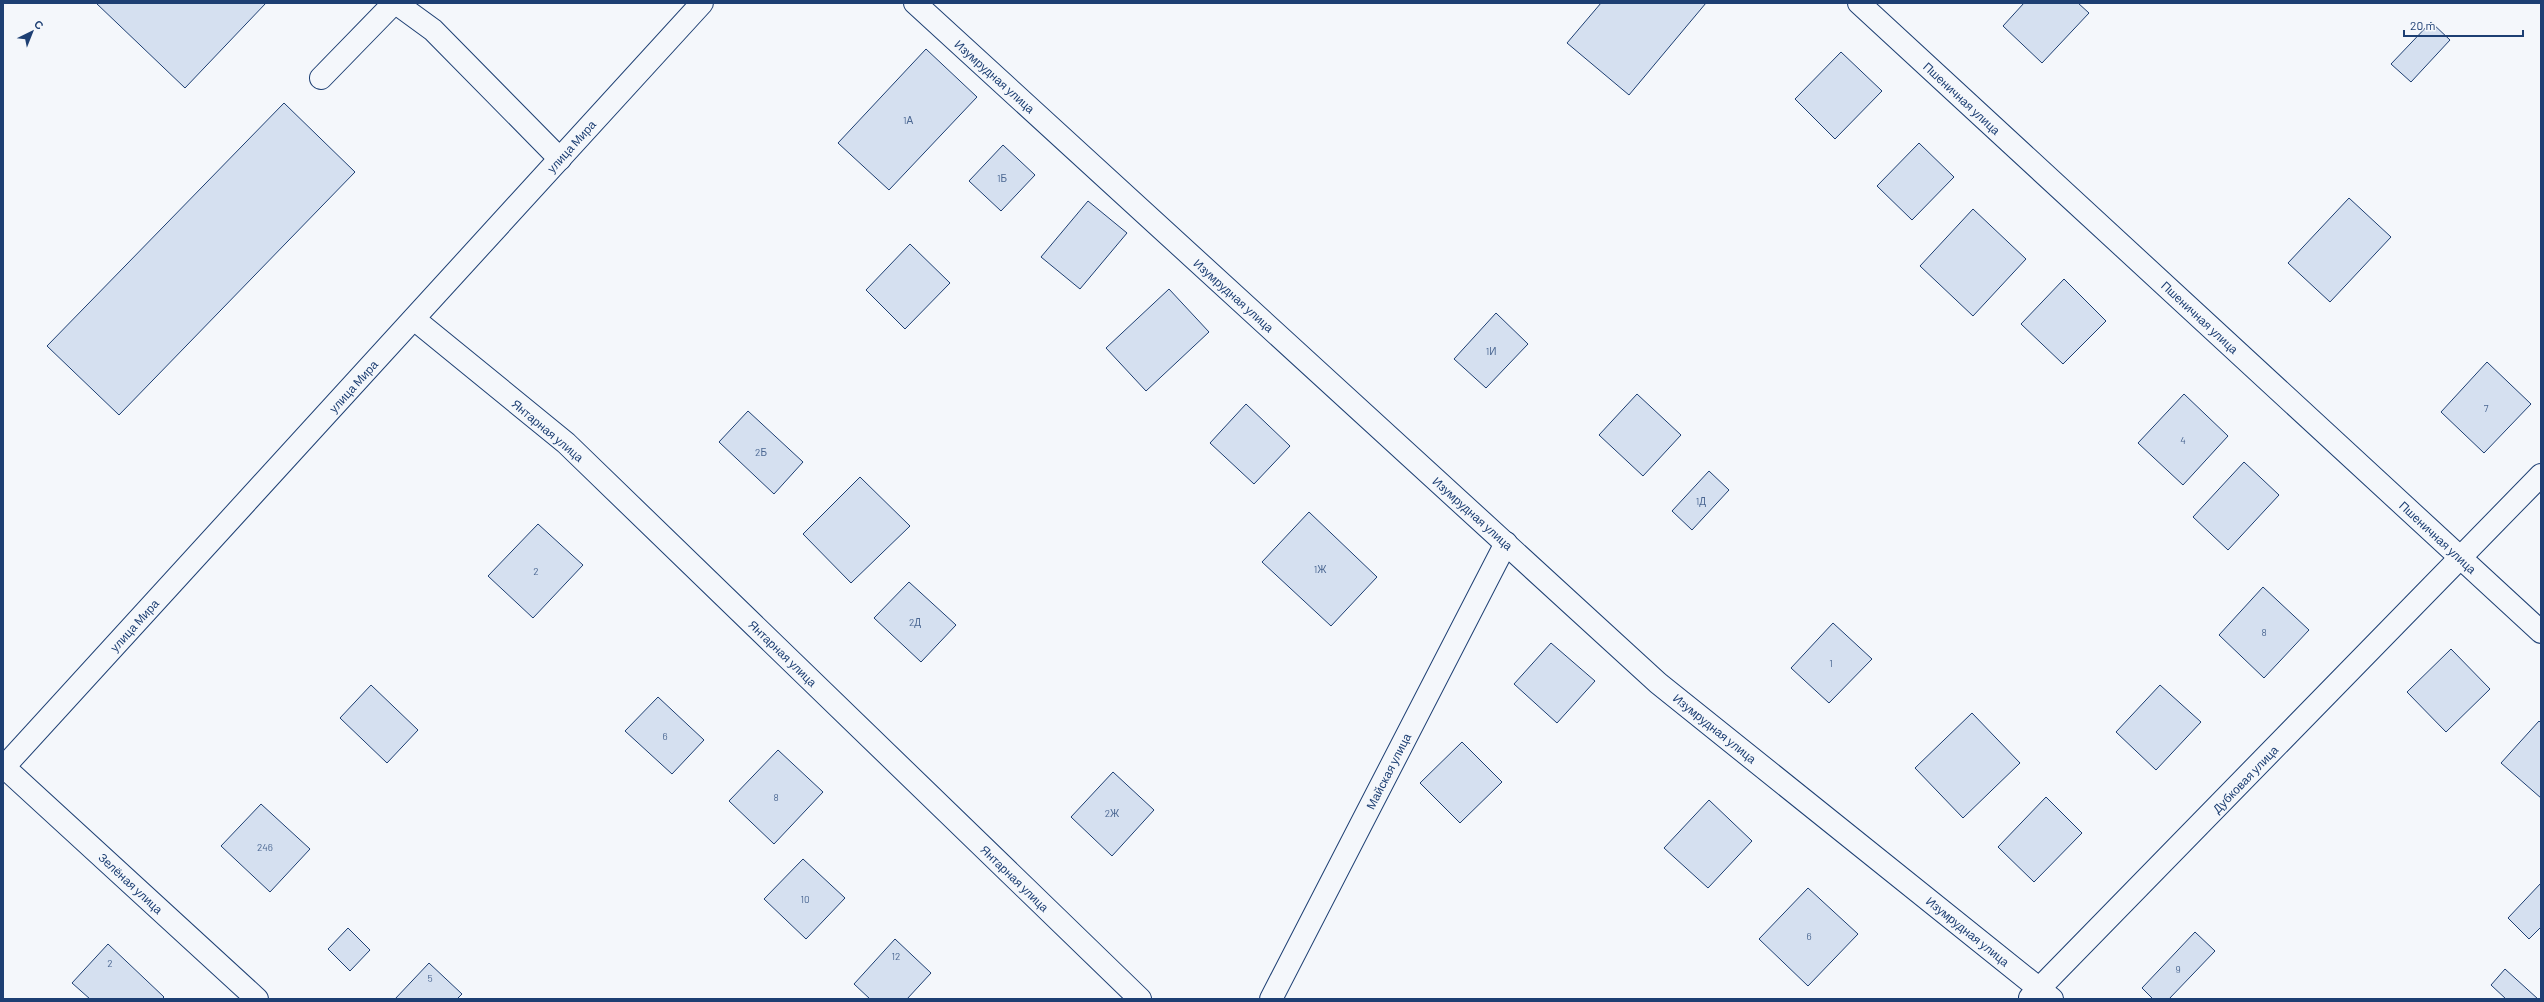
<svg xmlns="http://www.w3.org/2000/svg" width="2544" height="1002" font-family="Barlow,sans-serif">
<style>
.building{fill:#d5e0f0;stroke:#1d3f73}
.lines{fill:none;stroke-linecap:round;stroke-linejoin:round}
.minor-casing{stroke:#1d3f73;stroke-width:24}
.major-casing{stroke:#1d3f73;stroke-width:24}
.minor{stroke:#f4f7fb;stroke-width:22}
.major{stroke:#f4f7fb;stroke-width:22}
.labels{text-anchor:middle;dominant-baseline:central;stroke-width:3;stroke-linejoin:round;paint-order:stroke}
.number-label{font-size:10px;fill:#4b6792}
.street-label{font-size:12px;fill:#1d3f73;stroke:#f4f7fb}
</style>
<rect width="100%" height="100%" fill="#f4f7fb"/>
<g class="building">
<path d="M96 3H266L185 88Z"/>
<path d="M1601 3H1706L1629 95 1567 43Z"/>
<path d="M2024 3H2078L2089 13 2042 63 2003 26Z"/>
<path d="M2431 22 2450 40 2411 82 2391 64Z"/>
<path d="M926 49 977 97 889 190 838 143Z"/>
<path d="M1841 52 1882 91 1835 139 1795 99Z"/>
<path d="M284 103 355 172 119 415 47 346Z"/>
<path d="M1919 143 1954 177 1912 220 1877 186Z"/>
<path d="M1003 145 1035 175 1001 211 969 181Z"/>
<path d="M2349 198 2391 237 2330 302 2288 263Z"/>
<path d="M1088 201 1127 233 1080 289 1041 257Z"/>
<path d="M1973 209 2026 259 1973 316 1920 266Z"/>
<path d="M910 244 950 283 905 329 866 290Z"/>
<path d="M2064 279 2106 321 2063 364 2021 324Z"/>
<path d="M1169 289 1209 332 1146 391 1106 348Z"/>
<path d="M1496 313 1528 344 1486 388 1454 359Z"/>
<path d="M2487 362 2531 404 2484 453 2441 412Z"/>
<path d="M1637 394 1681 435 1643 476 1599 435Z"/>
<path d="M2184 394 2228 436 2183 485 2138 443Z"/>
<path d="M1246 404 1290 446 1254 484 1210 443Z"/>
<path d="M748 411 803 462 774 494 719 442Z"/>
<path d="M2244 462 2279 495 2228 550 2193 517Z"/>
<path d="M1709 471 1729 490 1692 530 1672 511Z"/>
<path d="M860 477 910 526 851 583 803 534Z"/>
<path d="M1309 512 1377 577 1331 626 1262 562Z"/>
<path d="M538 524 583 565 533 618 488 576Z"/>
<path d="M909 582 956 625 921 662 874 618Z"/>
<path d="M2263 587 2309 630 2264 678 2219 635Z"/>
<path d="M1833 623 1872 659 1829 703 1791 668Z"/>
<path d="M1551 643 1595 681 1557 723 1514 684Z"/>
<path d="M2451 649 2490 689 2446 732 2407 692Z"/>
<path d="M371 685 418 730 387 763 340 718Z"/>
<path d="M2160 685 2201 722 2156 770 2116 732Z"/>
<path d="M658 697 704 740 672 774 625 731Z"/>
<path d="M1972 713 2020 763 1963 818 1915 768Z"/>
<path d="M2539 721 2541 723V798L2501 763Z"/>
<path d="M1462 742 1502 782 1460 823 1420 783Z"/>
<path d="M778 750 823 792 774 844 729 801Z"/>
<path d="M1113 772 1154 810 1112 856 1071 817Z"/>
<path d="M2046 797 2082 833 2034 882 1998 847Z"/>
<path d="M1709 800 1752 841 1708 888 1664 848Z"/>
<path d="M261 804 310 849 270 892 221 846Z"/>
<path d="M803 859 845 898 806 939 764 899Z"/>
<path d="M2541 883V927L2529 939 2508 918Z"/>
<path d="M1808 888 1858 934 1808 986 1759 939Z"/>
<path d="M348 928 370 950 350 971 328 949Z"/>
<path d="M2195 932 2215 951 2169 999H2153L2142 988Z"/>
<path d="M895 939 931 973 907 999H870L854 984Z"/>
<path d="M108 944 164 997 162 999H90L72 983Z"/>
<path d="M429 963 462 994 457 999H395Z"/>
<path d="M2505 969 2538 999H2506L2491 985Z"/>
</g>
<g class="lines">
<defs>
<g id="minor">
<path d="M396 3 433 30 560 159"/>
<path d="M915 3 1658 683 2052 999"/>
<path d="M1859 3 2541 632"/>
<path d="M321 78 394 3"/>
<path d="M414 319 566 443 1140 999"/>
<path d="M4 767 257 999"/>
<path d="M2030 998 2541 475"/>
<path d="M1271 999 1506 543"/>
</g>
<path id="major" d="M3 768 702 3"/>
</defs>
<use href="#minor" class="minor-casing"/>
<use href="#major" class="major-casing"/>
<use href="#minor" class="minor"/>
<use href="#major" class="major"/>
</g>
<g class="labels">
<g class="number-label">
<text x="908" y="120">1А</text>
<text x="1002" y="178">1Б</text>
<text x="1491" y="351">1И</text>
<text x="2486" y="408">7</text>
<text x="2183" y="440">4</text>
<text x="761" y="452">2Б</text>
<text x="1701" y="501">1Д</text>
<text x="1320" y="569">1Ж</text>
<text x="536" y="571">2</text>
<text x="915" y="622">2Д</text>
<text x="2264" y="632">8</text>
<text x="1831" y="663">1</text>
<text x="665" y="736">6</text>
<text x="776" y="797">8</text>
<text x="1112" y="813">2Ж</text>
<text x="265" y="847">246</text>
<text x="805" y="899">10</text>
<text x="1809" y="936">6</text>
<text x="896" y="956">12</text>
<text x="110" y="963">2</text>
<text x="2178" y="969">9</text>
<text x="430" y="978">5</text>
</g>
<g class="street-label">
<text transform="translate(995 76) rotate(42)">Изумрудная улица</text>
<text transform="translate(1962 98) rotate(43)">Пшеничная улица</text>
<text transform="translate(571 146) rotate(-48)">улица Мира</text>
<text transform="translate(1234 295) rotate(42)">Изумрудная улица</text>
<text transform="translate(2200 317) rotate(43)">Пшеничная улица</text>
<text transform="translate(353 386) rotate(-48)">улица Мира</text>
<text transform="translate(548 430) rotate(40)">Янтарная улица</text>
<text transform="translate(1473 513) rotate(42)">Изумрудная улица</text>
<text transform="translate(2438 537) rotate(43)">Пшеничная улица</text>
<text transform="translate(134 625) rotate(-48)">улица Мира</text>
<text transform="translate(783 653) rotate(44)">Янтарная улица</text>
<text transform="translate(1715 728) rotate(39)">Изумрудная улица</text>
<text transform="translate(1388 771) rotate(-63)">Майская улица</text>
<text transform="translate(2245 779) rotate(-46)">Дубковая улица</text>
<text transform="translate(1015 878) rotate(44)">Янтарная улица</text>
<text transform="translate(131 883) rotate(43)">Зелёная улица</text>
<text transform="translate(1968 931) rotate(39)">Изумрудная улица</text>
</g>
</g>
<rect width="2544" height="1002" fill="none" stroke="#1d3f73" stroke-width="8"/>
<g transform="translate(32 32) rotate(43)" stroke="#f4f7fb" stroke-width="3" paint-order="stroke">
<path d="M0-3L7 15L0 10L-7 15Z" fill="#1d3f73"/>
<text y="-6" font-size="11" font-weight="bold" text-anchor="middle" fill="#1d3f73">С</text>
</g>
<path d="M2404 30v6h119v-6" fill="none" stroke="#1d3f73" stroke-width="2"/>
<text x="2410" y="30" font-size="12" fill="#1d3f73" stroke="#f4f7fb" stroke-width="3" paint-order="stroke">20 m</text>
</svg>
